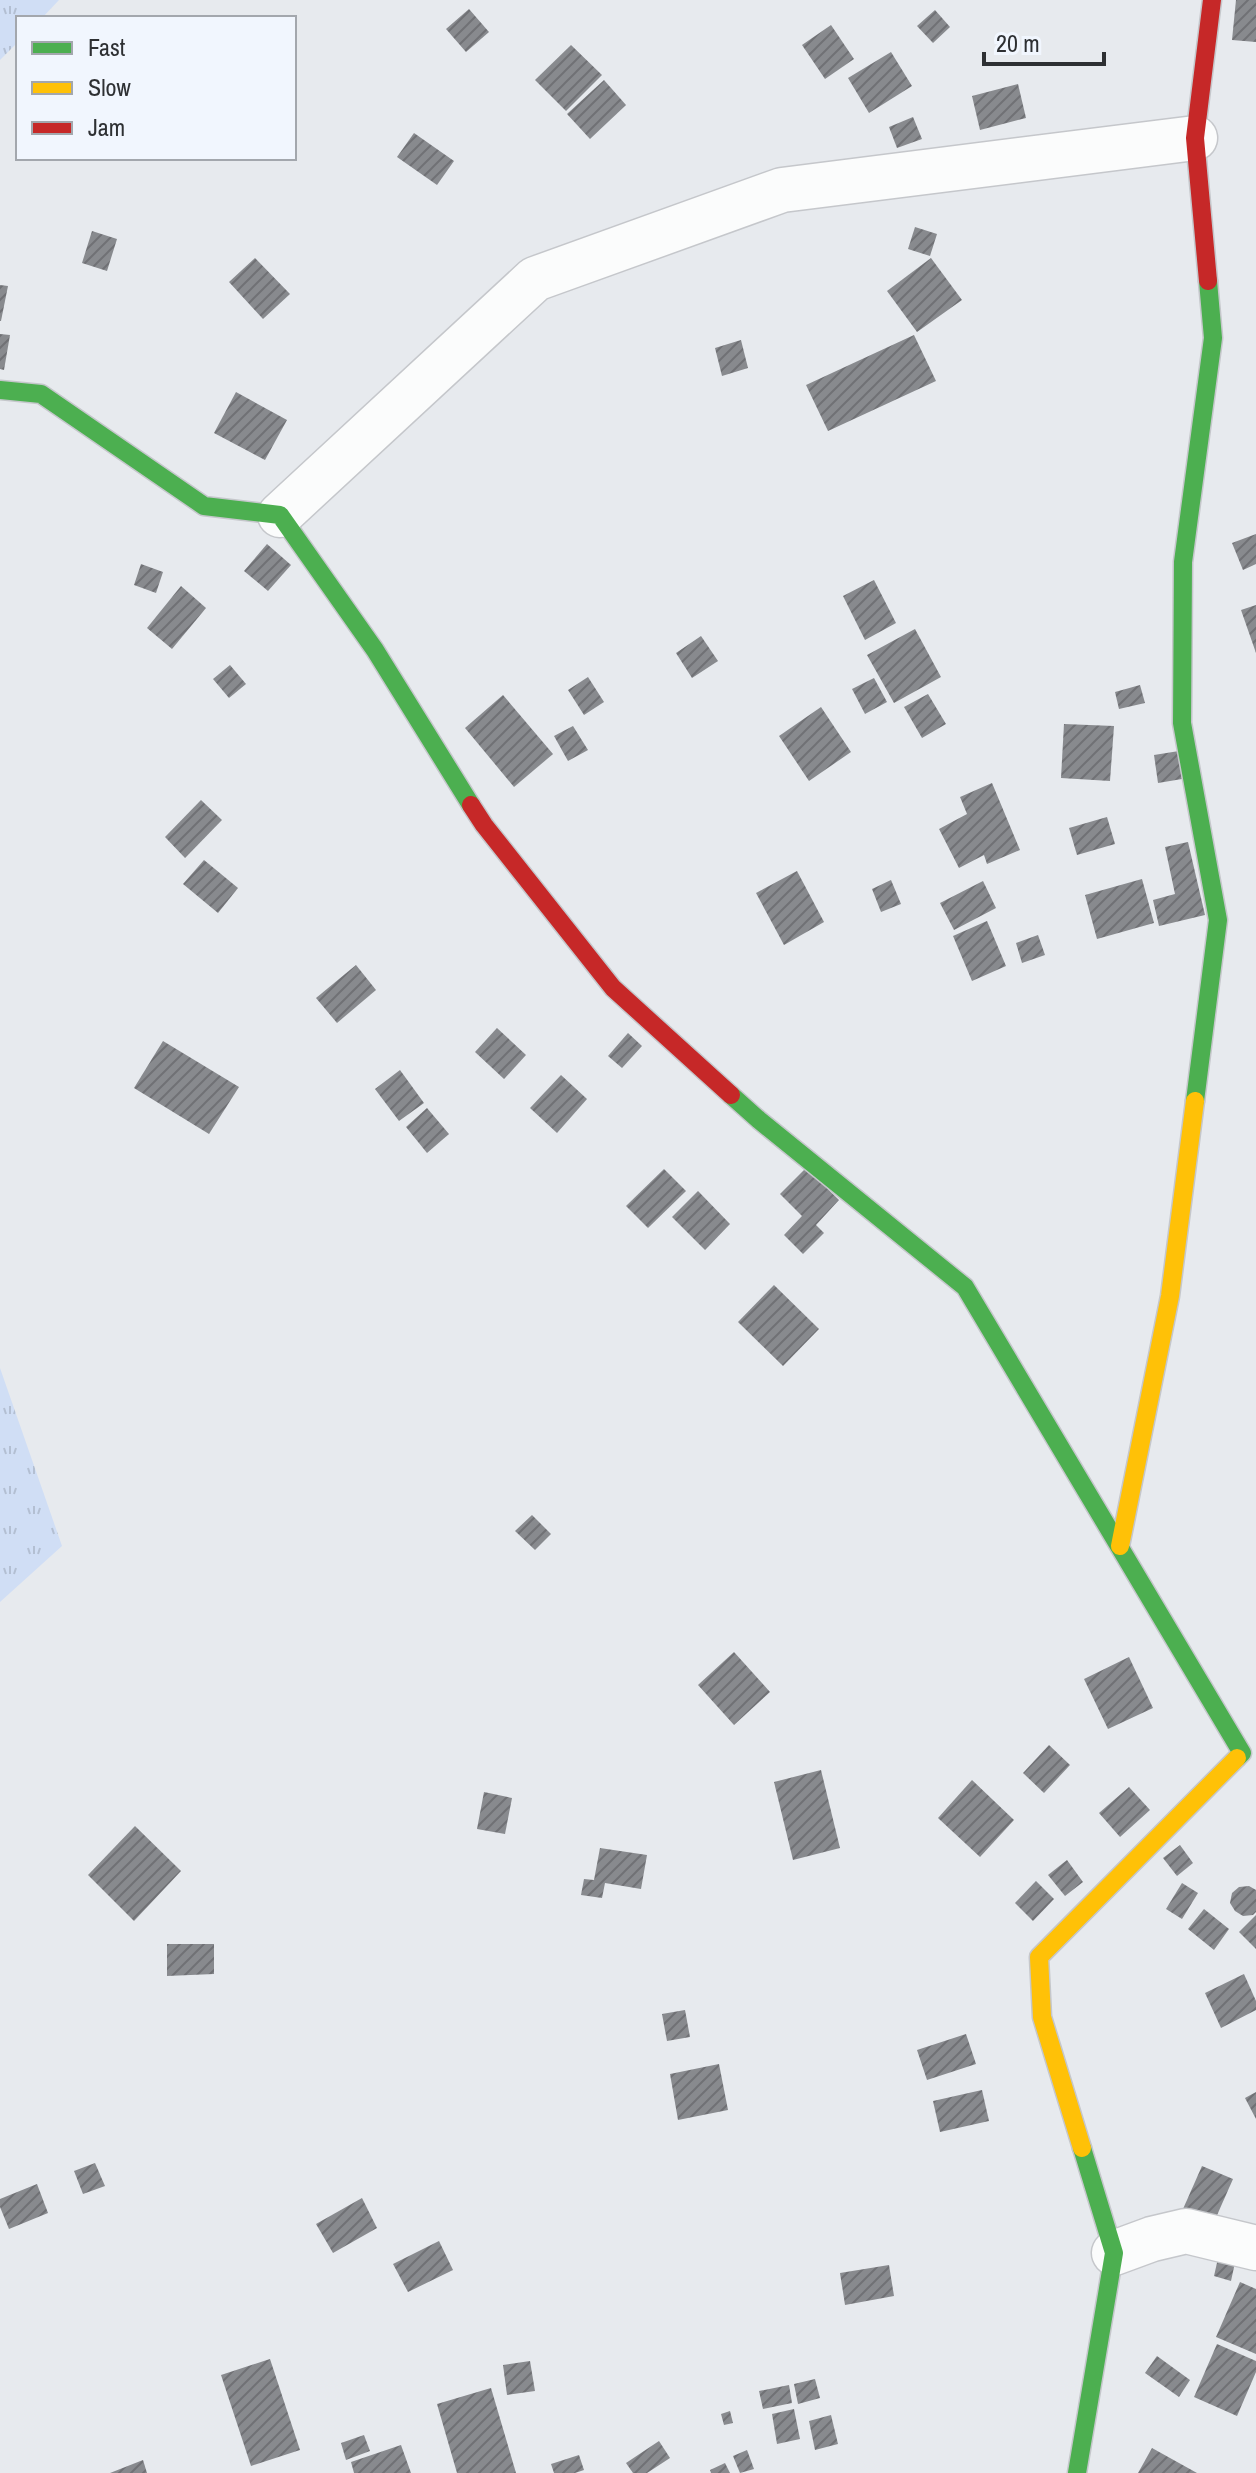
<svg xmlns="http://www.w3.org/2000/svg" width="1256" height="2473" font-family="'Archivo Narrow',sans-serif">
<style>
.grass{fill:url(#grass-tufts)}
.building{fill:url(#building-hatch)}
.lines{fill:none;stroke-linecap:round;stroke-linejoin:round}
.street-casing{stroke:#c5c7cb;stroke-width:47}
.fast-casing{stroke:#c5c7cb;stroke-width:21}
.slow-casing{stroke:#c5c7cb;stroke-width:21}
.jam-casing{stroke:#c5c7cb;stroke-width:21}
.street{stroke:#fbfcfc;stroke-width:44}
.fast{stroke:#4caf50;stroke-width:18}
.slow{stroke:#ffc107;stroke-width:18}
.jam{stroke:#c62828;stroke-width:18}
</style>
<defs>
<pattern id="grass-tufts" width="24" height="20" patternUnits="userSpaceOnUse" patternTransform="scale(2)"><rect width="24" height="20" fill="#d0def5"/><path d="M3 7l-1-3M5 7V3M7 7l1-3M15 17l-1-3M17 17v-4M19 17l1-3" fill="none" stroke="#b3bfd2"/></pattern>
<pattern id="building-hatch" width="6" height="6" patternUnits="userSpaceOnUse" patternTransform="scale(2)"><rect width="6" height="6" fill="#888a8e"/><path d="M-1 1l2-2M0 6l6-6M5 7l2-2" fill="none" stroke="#707175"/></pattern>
</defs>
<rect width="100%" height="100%" fill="#e7eaee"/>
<g class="grass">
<path d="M0 0H59L42 18H18V42L0 60Z"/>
<path d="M0 1368 62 1546 0 1602Z"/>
</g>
<g class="building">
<path d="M1236 0H1256V42L1232 40Z"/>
<path d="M469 9 489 32 466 52 446 29Z"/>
<path d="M935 10 950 27 933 43 917 26Z"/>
<path d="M831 25 854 59 825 79 802 45Z"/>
<path d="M571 45 602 75 566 111 535 80Z"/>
<path d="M891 52 912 86 869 113 848 78Z"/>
<path d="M604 80 626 105 590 139 567 114Z"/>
<path d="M1018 84 1026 118 980 130 972 96Z"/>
<path d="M913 117 922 139 897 148 889 127Z"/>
<path d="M414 133 454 161 437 185 397 157Z"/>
<path d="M915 227 937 234 930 256 908 249Z"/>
<path d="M92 231 117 239 107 271 82 263Z"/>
<path d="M255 258 290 294 263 319 229 282Z"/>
<path d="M931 258 962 300 917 332 887 291Z"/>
<path d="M0 285 8 286 1 321H0Z"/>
<path d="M0 334 10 335 4 370 0 369Z"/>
<path d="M914 335 936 381 828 431 806 385Z"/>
<path d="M741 340 748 368 722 376 715 348Z"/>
<path d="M236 392 287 420 265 460 214 433Z"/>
<path d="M1256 534V564L1243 570 1232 543Z"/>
<path d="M267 544 291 565 268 591 244 571Z"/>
<path d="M141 564 163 572 156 593 134 585Z"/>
<path d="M874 580 896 623 865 640 843 596Z"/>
<path d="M181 586 206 608 172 649 147 628Z"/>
<path d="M1256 605V653L1241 610Z"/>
<path d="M915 629 941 677 894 703 867 655Z"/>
<path d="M701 636 718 661 692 678 676 653Z"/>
<path d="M230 665 246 684 229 698 213 679Z"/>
<path d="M588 677 604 702 584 715 568 690Z"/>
<path d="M874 678 887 702 865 714 852 689Z"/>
<path d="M1140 685 1145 703 1119 709 1115 692Z"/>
<path d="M928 694 946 724 922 738 904 707Z"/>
<path d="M503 695 553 754 514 787 465 728Z"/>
<path d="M821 707 851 752 809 781 779 736Z"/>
<path d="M1064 724 1114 726 1110 781 1061 778Z"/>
<path d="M573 726 588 750 568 761 554 736Z"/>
<path d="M1179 751 1182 779 1158 783 1154 755Z"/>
<path d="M992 783 1020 850 987 864 984 855 959 868 939 829 967 814 960 797Z"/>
<path d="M201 800 222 820 185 858 165 837Z"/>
<path d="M1107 817 1115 844 1077 855 1069 828Z"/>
<path d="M1188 842 1205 915 1159 926 1153 900 1175 894 1165 847Z"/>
<path d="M204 860 238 888 218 913 183 884Z"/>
<path d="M797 871 824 922 784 945 756 893Z"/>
<path d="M1142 879 1154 923 1097 939 1085 895Z"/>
<path d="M891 880 901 904 881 912 872 889Z"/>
<path d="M983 881 996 908 954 930 940 903Z"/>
<path d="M987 921 1006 966 972 981 953 936Z"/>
<path d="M1038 935 1045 955 1022 963 1016 943Z"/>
<path d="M356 965 376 990 337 1023 316 998Z"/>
<path d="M497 1028 526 1055 504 1079 475 1052Z"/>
<path d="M628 1033 642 1046 622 1068 608 1056Z"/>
<path d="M163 1041 239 1087 209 1134 134 1088Z"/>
<path d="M400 1070 424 1103 399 1121 375 1089Z"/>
<path d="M561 1075 587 1099 557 1133 530 1108Z"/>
<path d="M427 1108 449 1134 427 1153 406 1127Z"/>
<path d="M806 1168 839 1200 816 1225 824 1233 803 1254 784 1235 802 1216 780 1194Z"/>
<path d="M664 1169 686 1191 648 1228 626 1206Z"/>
<path d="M698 1191 730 1224 705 1250 672 1217Z"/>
<path d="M774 1285 819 1329 783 1366 738 1322Z"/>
<path d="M532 1515 551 1534 535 1550 515 1531Z"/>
<path d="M734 1652 770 1692 734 1725 698 1685Z"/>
<path d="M1129 1657 1153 1708 1108 1729 1084 1679Z"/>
<path d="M1049 1745 1070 1765 1044 1793 1023 1773Z"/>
<path d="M821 1770 840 1848 793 1860 774 1782Z"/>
<path d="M972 1780 1014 1820 980 1857 938 1818Z"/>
<path d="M1129 1787 1150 1810 1120 1837 1099 1813Z"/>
<path d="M484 1792 512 1798 505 1834 477 1829Z"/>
<path d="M135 1826 181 1871 134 1921 88 1875Z"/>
<path d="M1180 1845 1193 1863 1177 1876 1163 1858Z"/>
<path d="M600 1848 647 1855 641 1889 605 1883 602 1898 581 1895 584 1879 594 1880Z"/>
<path d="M1067 1860 1083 1882 1065 1896 1048 1875Z"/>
<path d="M1036 1881 1054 1899 1033 1921 1015 1903Z"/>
<path d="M1182 1883 1198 1893 1182 1919 1166 1909Z"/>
<path d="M1249 1886 1256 1890V1912L1253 1915 1243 1916 1235 1911 1230 1903 1232 1893 1239 1887Z"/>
<path d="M1204 1909 1229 1929 1214 1950 1188 1929Z"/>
<path d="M1256 1915V1949L1239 1932Z"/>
<path d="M167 1944H214V1974L167 1976Z"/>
<path d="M1244 1974 1256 2001V2010L1221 2028 1205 1993Z"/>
<path d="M685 2010 690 2037 667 2041 662 2014Z"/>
<path d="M966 2034 976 2064 927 2080 917 2050Z"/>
<path d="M719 2064 728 2110 678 2120 670 2074Z"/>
<path d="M982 2090 989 2121 940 2132 933 2101Z"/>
<path d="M1256 2092V2119L1245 2098Z"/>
<path d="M95 2163 105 2186 83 2194 74 2171Z"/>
<path d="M1202 2166 1233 2179 1214 2222 1183 2209Z"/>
<path d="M37 2184 48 2213 9 2229 0 2207V2199Z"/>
<path d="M362 2198 377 2228 333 2253 316 2224Z"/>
<path d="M439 2241 453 2270 408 2292 393 2264Z"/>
<path d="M1219 2254 1236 2258 1231 2281 1214 2276Z"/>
<path d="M889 2265 894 2296 845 2305 840 2273Z"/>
<path d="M1240 2282 1256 2289V2354L1216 2337Z"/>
<path d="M1217 2344 1256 2361V2372L1237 2416 1194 2397Z"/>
<path d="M1157 2356 1190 2380 1179 2397 1145 2373Z"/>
<path d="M270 2359 300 2450 251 2466 221 2375Z"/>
<path d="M530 2361 535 2391 507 2395 503 2365Z"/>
<path d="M815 2379 820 2398 798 2404 794 2384Z"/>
<path d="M789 2385 792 2403 763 2409 759 2391Z"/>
<path d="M491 2388 516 2473H457L437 2404Z"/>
<path d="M794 2409 800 2439 777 2444 772 2414Z"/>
<path d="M730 2411 733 2423 724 2425 721 2414Z"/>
<path d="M831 2415 838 2444 815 2450 809 2421Z"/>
<path d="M364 2435 370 2451 346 2460 341 2443Z"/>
<path d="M659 2441 670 2458 647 2473H633L626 2463Z"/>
<path d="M401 2445 411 2473H354L351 2462Z"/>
<path d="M1152 2448 1197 2473H1138Z"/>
<path d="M747 2450 754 2469 740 2473 733 2456Z"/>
<path d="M579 2455 584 2470 575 2473H554L551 2464Z"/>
<path d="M143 2460 147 2473H110Z"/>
<path d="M725 2463 730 2473H711L710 2470Z"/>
</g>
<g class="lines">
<defs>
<g id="street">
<path d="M280 515 535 279 782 190 1195 138"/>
<path d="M1114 2253 1152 2239 1186 2231 1256 2248"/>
</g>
<g id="fast">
<path d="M0 390 41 394 204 506 280 515 375 650 471 805"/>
<path d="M731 1095 759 1120 965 1287 1242 1753 1237 1758"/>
<path d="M1195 1101 1218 920 1182 723 1183 562 1213 338 1208 281"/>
<path d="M1077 2473 1114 2253 1082 2148"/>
</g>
<g id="slow">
<path d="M1120 1546 1170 1296 1195 1101"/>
<path d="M1082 2148 1042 2017 1039 1957 1237 1758"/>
</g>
<g id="jam">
<path d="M1208 281 1195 138 1212 0"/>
<path d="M471 805 484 825 613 988 731 1095"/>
</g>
</defs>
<use href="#street" class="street-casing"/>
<use href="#fast" class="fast-casing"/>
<use href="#slow" class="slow-casing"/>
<use href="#jam" class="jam-casing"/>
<use href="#street" class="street"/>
<use href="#fast" class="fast"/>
<use href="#slow" class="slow"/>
<use href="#jam" class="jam"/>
</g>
<rect x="16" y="16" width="280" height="144" fill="#f1f6fe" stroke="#a3a7ad" stroke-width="2"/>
<rect x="32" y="42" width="40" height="12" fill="#4caf50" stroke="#a3a7ad" stroke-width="2"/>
<text x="88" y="56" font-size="24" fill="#2e3033">Fast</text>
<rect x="32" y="82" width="40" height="12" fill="#ffc107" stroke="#a3a7ad" stroke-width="2"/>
<text x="88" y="96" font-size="24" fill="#2e3033">Slow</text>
<rect x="32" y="122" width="40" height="12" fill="#c62828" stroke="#a3a7ad" stroke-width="2"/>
<text x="88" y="136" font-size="24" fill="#2e3033">Jam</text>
<path d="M984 52v12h120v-12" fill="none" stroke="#2e3033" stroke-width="4"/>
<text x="996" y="52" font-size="24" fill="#2e3033" stroke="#f1f6fe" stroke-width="6" paint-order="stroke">20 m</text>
</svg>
